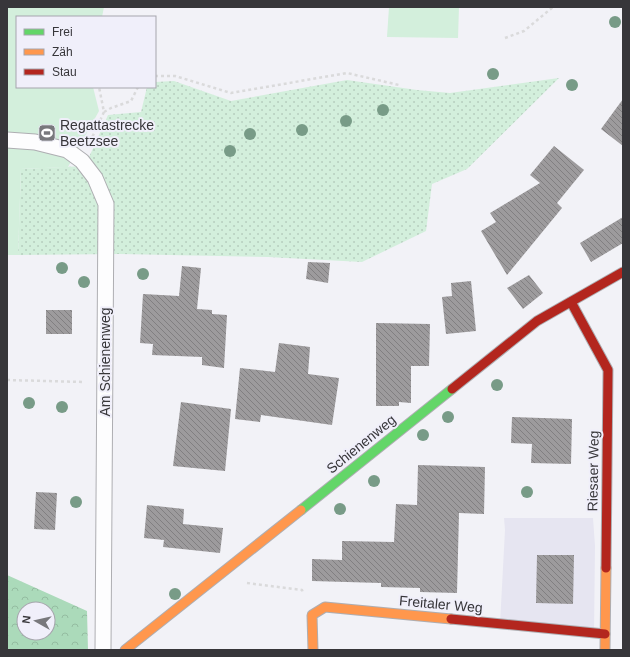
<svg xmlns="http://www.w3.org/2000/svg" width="630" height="657" font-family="Helvetica,sans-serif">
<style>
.built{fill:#e6e5f1}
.grass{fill:url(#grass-dots)}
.forest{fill:url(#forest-crowns);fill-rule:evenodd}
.pitch{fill:#d3efdc}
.building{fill:url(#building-back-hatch)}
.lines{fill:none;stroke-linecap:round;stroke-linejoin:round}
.lane-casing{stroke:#aeaeb2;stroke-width:17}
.fast-casing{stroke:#aeaeb2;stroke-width:11}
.slow-casing{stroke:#aeaeb2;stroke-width:11}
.jam-casing{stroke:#aeaeb2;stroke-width:11}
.path{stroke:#dadadb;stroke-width:2.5;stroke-dasharray:3 3;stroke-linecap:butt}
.lane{stroke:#fdfdfe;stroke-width:15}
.fast{stroke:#63d668;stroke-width:9}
.slow{stroke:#ff974d;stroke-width:9}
.jam{stroke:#b3261e;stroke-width:9}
.tree{fill:#789b87}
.labels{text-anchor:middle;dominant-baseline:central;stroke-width:4;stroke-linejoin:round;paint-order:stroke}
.poi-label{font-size:14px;fill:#37363a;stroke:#f0effa;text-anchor:start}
.street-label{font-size:14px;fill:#37363a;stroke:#f0effa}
</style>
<defs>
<pattern id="grass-dots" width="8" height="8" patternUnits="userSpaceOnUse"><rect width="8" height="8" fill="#d3efdc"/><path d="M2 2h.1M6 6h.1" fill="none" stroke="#b6cebe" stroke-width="1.8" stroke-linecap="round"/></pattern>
<pattern id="forest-crowns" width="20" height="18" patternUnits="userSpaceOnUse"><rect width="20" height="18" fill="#abdaba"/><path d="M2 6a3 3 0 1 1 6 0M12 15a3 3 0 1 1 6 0" fill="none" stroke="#94bca1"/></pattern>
<pattern id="building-back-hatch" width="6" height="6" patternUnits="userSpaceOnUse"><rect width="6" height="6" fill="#9d9b9d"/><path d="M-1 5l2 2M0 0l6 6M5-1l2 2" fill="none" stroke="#817f81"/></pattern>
</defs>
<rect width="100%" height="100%" fill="#f2f2f7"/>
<path class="built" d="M504 518H593L595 546 594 633 500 624 505 530Z"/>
<path class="grass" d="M559 78 467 169 432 184 426 231 362 262 268 257 120 254 18 255 21 169 85 166 108 115 141 112 147 87H155V82L174 81 231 101 347 80 417 90 450 93Z"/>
<path class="forest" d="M7 575 87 611 88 650H7ZM24 609H48V633H24Z"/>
<g class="pitch">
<path d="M7 7H104L102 17H17V87H93L99 111 68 167 21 169 18 255H7Z"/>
<path d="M389 7H459L458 38 387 37Z"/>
</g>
<g class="building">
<path d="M623 99V146L601 129Z"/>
<path d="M554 146 584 170 557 203 562 208 507 275 481 231 496 222 490 213 540 183 530 175Z"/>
<path d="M623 217V243L591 262 580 243Z"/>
<path d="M308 262 330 263 328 283 306 279Z"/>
<path d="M182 266 201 268 197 309 212 310V314L227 315 224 368 202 365V357L152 355 153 344 140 343 143 294 179 296Z"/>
<path d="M529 275 543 293 523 309 507 288Z"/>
<path d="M471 281 476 331 446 334 442 297 452 296 451 283Z"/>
<rect x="46" y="310" width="26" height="24"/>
<path d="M376 323 430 324 429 366H411V403L399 402V406H376Z"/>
<path d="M279 343 310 347 308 374 339 378 332 425 261 415 260 422 235 419 240 368 275 372Z"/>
<path d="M181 402 231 409 225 471 173 466Z"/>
<path d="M512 417 572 419 571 464 531 463 532 444 511 443Z"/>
<path d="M418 465 485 467 484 514 459 513 457 593 420 592V588L381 587V583L312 581V559L342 560V541L394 542 396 504 417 505Z"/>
<path d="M36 492 57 493 55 530 34 529Z"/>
<path d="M147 505 184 509 183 524 223 528 220 553 163 547 164 540 144 538Z"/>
<path d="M537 555H574L573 604 536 603Z"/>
</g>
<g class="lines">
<defs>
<path id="lane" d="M7 140 35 142 67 150 82 161 95 178 106 204 103 650"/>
<path id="fast" d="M301 510 452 389"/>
<g id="slow">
<path d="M125 650 301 510"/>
<path d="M313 650 312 615 325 607 451 619"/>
<path d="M605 650 606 568"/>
</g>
<g id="jam">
<path d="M571 302 608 370 606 568"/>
<path d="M452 389 537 321 623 272"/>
<path d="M451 619 605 634"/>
</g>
</defs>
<use href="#lane" class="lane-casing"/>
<use href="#fast" class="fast-casing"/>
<use href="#slow" class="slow-casing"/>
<use href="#jam" class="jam-casing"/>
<g class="path">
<path d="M505 38 524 31 553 7"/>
<path d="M155 76H175L231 93 347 73 399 85"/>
<path d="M104 112 111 108 131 101 138 87"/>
<path d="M90 142 104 112 99 87"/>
<path d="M7 380 84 382"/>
<path d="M247 583 302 590 303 593"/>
</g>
<use href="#lane" class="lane"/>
<use href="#fast" class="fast"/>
<use href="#slow" class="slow"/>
<use href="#jam" class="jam"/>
</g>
<g class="tree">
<circle cx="615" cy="22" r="6"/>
<circle cx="493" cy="74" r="6"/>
<circle cx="572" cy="85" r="6"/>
<circle cx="383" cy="110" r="6"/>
<circle cx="346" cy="121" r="6"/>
<circle cx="302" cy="130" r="6"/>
<circle cx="250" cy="134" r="6"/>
<circle cx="230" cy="151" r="6"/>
<circle cx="62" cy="268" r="6"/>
<circle cx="143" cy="274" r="6"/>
<circle cx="84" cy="282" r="6"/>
<circle cx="497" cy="385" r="6"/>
<circle cx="29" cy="403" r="6"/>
<circle cx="62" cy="407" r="6"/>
<circle cx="448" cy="417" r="6"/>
<circle cx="423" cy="435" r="6"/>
<circle cx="374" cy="481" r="6"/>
<circle cx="527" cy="492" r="6"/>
<circle cx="76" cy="502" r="6"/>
<circle cx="340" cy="509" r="6"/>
<circle cx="175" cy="594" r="6"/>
</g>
<defs>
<symbol id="stadium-square" viewBox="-11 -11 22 22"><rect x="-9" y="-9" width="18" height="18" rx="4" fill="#78787c" stroke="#f0effa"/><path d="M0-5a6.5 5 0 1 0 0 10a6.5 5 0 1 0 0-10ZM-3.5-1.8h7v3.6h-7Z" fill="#fff"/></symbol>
</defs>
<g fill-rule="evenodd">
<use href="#stadium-square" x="37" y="123" width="20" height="20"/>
</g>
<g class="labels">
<g class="poi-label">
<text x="60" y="125">Regattastrecke<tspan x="60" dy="16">Beetzsee</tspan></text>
</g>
<g class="street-label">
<text transform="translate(105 362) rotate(-90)">Am Schienenweg</text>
<text transform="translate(361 444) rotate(-39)">Schienenweg</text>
<text transform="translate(593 471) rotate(-89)">Riesaer Weg</text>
<text transform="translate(441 604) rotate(5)">Freitaler Weg</text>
</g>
</g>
<rect width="630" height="657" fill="none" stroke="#37363a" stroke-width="16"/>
<rect x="16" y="16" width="140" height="72" fill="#f0effa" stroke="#a6a5ad"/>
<rect x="24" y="29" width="20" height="6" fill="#63d668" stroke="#a6a5ad"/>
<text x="52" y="36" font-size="12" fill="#37363a">Frei</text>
<rect x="24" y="49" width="20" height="6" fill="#ff974d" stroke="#a6a5ad"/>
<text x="52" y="56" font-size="12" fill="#37363a">Zäh</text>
<rect x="24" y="69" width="20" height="6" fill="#b3261e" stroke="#a6a5ad"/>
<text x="52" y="76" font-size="12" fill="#37363a">Stau</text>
<g transform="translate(36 621) rotate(278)"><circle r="19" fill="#f0effa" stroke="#a6a5ad"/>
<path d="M0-3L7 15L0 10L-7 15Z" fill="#78787c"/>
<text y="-6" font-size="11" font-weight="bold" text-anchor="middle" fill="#37363a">N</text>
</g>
</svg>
